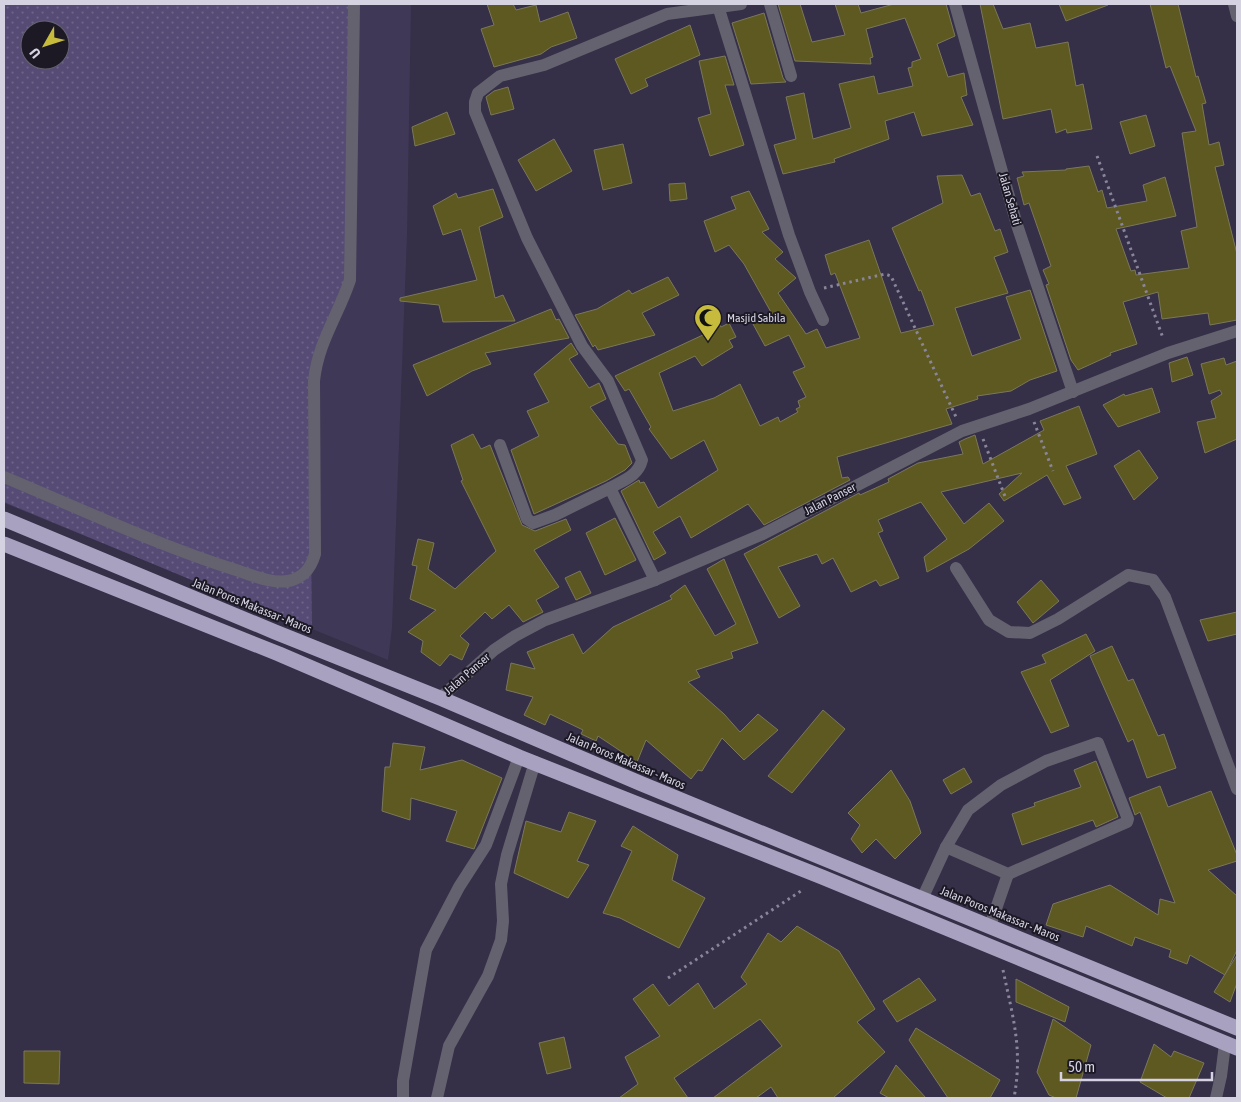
<svg xmlns="http://www.w3.org/2000/svg" width="1241" height="1102" font-family="'Asap Condensed',sans-serif">
<style>
.built{fill:#403857;fill-rule:evenodd}
.grass{fill:url(#grass-dots);fill-rule:evenodd}
.building{fill:#5e5920;stroke:#7a785a}
.lines{fill:none;stroke-linecap:round;stroke-linejoin:round}
.path{stroke:#8a869a;stroke-width:3;stroke-dasharray:2.5 4;stroke-linecap:butt}
.minor{stroke:#65626f;stroke-width:12}
.highway{stroke:#a8a1c0;stroke-width:15}
.labels{text-anchor:middle;dominant-baseline:central;stroke-width:4;stroke-linejoin:round;paint-order:stroke}
.street-label{font-size:12px;fill:#d5d2e2;stroke:#1c1925}
.poi-label{font-size:12px;fill:#d5d2e2;stroke:#1c1925;text-anchor:start}
</style>
<defs>
<pattern id="grass-dots" width="8" height="8" patternUnits="userSpaceOnUse" patternTransform="scale(1.25)"><rect width="8" height="8" fill="#564b75"/><path d="M2 2h.1M6 6h.1" fill="none" stroke="#6d6488" stroke-width="1.8" stroke-linecap="round"/></pattern>
</defs>
<rect width="100%" height="100%" fill="#352f48"/>
<path class="built" d="M4 4H411L407 235 392 628 388 660 4 503ZM30 30H60V60H30Z"/>
<path class="grass" d="M4 4H352L347 284 309 374 312 630 4 502ZM30 30H60V60H30Z"/>
<g class="building">
<path d="M487 4H513L516 10 536 5 540 22 568 12 577 38 551 47 541 54 494 67 481 29 494 25Z"/>
<path d="M778 4H800L812 42 845 35 835 4H858L861 13 894 4H946L955 36 937 44 948 77 964 73 967 95 961 97 973 125 922 136 914 112 885 121 889 139 834 159 835 162 783 174 774 145 796 139 786 97 804 93 813 139 851 128 839 84 874 76 878 94 913 86 908 68 912 67V62L921 59 905 18 866 29 873 57 870 58 871 64 795 61Z"/>
<path d="M980 4H993L1003 29 1030 23 1036 48 1068 42 1076 86 1083 84 1092 129 1067 133 1066 129 1056 133 1051 109 1003 119Z"/>
<path d="M1059 4H1107L1108 5 1066 21Z"/>
<path d="M1150 4H1178L1196 77 1198 76 1206 103 1202 104 1209 145 1219 142 1224 165 1215 167 1237 254V320L1210 325 1208 313 1162 319 1158 292 1123 302 1137 344 1110 353 1111 355 1078 370 1071 360 1046 285 1049 284 1043 270 1051 266 1029 203 1024 205 1017 178 1024 176 1022 172 1066 170V169L1089 166 1098 192 1102 190 1107 208 1147 201 1143 185 1165 177 1176 216 1116 229 1131 271 1135 270 1136 275 1189 268 1181 231 1197 227 1182 133 1196 131 1170 66 1166 68Z"/>
<path d="M764 13 783 78 786 82 751 84 732 23Z"/>
<path d="M690 25 700 55 645 79 648 86 631 94 615 59Z"/>
<path d="M725 56 734 85H725L744 145 710 156 698 118 711 114 699 61Z"/>
<path d="M508 87 514 109 491 115 486 97 494 91Z"/>
<path d="M447 112 455 134 415 146 412 127Z"/>
<path d="M1146 115 1155 146 1130 154 1120 122Z"/>
<path d="M554 139 572 171 536 191 518 160Z"/>
<path d="M623 144 632 183 603 190 594 150Z"/>
<path d="M962 175 971 196 980 193 995 231 1000 229 1008 252 994 257 1008 293 955 308 972 356 1021 339 1006 297 1030 290 1057 371 1030 380 1011 391 977 396 978 399 946 409 952 424 837 457 842 478 848 477 850 480 764 525 748 504 691 538 680 516 653 532 666 553 654 560 621 491 639 480 640 483 644 482 658 508 718 470 704 440 671 459 649 429 651 427 629 389 625 391 615 376 705 334 701 324 713 315 721 327 729 323 736 337 729 340 733 347 702 366 695 356 659 373 673 411 714 398 740 384 760 426 778 417 780 422 798 412 796 409 800 407 798 401 806 397 793 372 805 367 789 335 765 346 753 324 772 314 744 264 729 245 715 252 704 221 736 209 731 197 749 191 769 229 762 232 783 252 775 259 796 278 778 293 806 334 817 329 826 348 860 338 835 273 831 275 825 255 869 240 901 333 934 325 921 290 919 291 892 228 943 203 937 176Z"/>
<path d="M685 183 687 199 670 201 669 184Z"/>
<path d="M493 189 503 217 479 227 495 298 503 295 515 321 443 322 439 305 400 301V298L477 280 461 229 443 235 433 206 456 193 458 198Z"/>
<path d="M668 277 679 295 642 313 655 335 598 350 595 345 593 347 575 315 597 309 629 290 632 294Z"/>
<path d="M551 309 556 320 559 319 569 338 485 353 491 364 472 371 427 396 413 365Z"/>
<path d="M571 343 578 354 569 359 589 388 599 383 606 399 590 407 618 444 625 445 632 463 625 470 606 481 534 514 511 450 539 436 527 411 549 402 534 374Z"/>
<path d="M1187 357 1193 375 1172 382 1169 363Z"/>
<path d="M1224 358 1226 365 1237 361V439L1205 453 1197 422 1216 418 1211 401 1222 394 1220 390 1209 394 1201 364Z"/>
<path d="M1152 388 1160 412 1118 427 1103 405 1124 394 1125 396Z"/>
<path d="M1079 406 1097 454 1066 466 1081 498 1064 505 1047 475 1004 501 999 494 1022 473 941 492 964 524 989 503 1004 521 969 549 927 572 924 557 947 539 921 502 878 520 883 531 878 533 899 578 880 586 876 580 851 592 833 558 822 564 817 554 778 567 800 606 779 618 744 554 859 493 860 495 889 482 888 479 918 463 963 454 959 442 965 439 975 435 983 464 1044 430 1040 421Z"/>
<path d="M473 434 481 449 490 445 522 525 535 531 566 519 571 530 534 550 559 587 536 600 543 612 523 622 509 605 492 619 485 612 460 636 469 644 462 660 450 654 440 666 421 652 423 641 408 632 436 610 410 599 417 566 412 565 418 539 434 543 428 569 455 589 496 551 461 481 463 480 451 445Z"/>
<path d="M1139 450 1158 478 1134 500 1114 466Z"/>
<path d="M615 518 636 560 605 575 586 533Z"/>
<path d="M724 559 758 643 731 652 733 658 696 670 700 677 688 682 724 714 740 732 758 714 778 730 744 760 722 738 702 771 698 770 691 779 646 740 637 762 598 736 596 741 581 734 583 730 550 714 545 725 524 715 533 697 506 690 511 663 535 669 527 652 573 634 583 654 613 627 672 599 670 596 685 585 715 636 736 624 707 569Z"/>
<path d="M580 571 591 593 576 600 565 578Z"/>
<path d="M1041 580 1059 601 1033 623 1017 602Z"/>
<path d="M1237 612V634L1208 641 1200 620Z"/>
<path d="M1086 634 1095 651 1050 680 1069 726 1051 733 1021 672 1046 663 1042 655Z"/>
<path d="M1112 646 1128 681 1133 679 1158 736 1164 734 1176 768 1147 778 1133 739 1128 742 1090 656Z"/>
<path d="M823 710 845 729 792 793 768 776Z"/>
<path d="M393 743 425 747 420 770 462 760 502 778 474 849 446 841 457 811 411 798 410 820 382 811 385 767H390Z"/>
<path d="M1096 761 1118 817 1096 827 1093 820 1022 845 1012 814 1035 806 1034 803 1081 787 1074 770Z"/>
<path d="M964 768 972 782 951 794 943 780Z"/>
<path d="M891 770 910 801 921 833 895 859 876 839 862 853 851 839 860 825 848 813Z"/>
<path d="M1160 786 1168 807 1211 791 1237 855V861L1208 870 1237 896V950L1225 975 1190 955 1187 964 1169 957 1171 950 1135 937 1132 946 1086 926 1083 937 1046 925 1053 904 1110 885 1158 915 1160 899 1175 903 1140 812 1135 815 1129 798Z"/>
<path d="M569 812 596 821 577 861 589 865 568 898 514 873 526 821 561 832Z"/>
<path d="M633 826 678 855 672 880 705 898 679 948 620 918 603 913 632 851 621 846Z"/>
<path d="M797 926 839 951 875 1009 857 1022 885 1052 833 1098H778L771 1087 756 1098H713L782 1046 760 1019 674 1078 688 1098H619L638 1084 625 1057 660 1036 633 999 653 984 669 1006 698 983 714 1009 747 984 741 977 768 933 781 942Z"/>
<path d="M1237 955V983L1230 1002 1214 992Z"/>
<path d="M919 978 936 1000 897 1022 883 1001Z"/>
<path d="M1016 979 1069 1007 1065 1022 1016 1002Z"/>
<path d="M1053 1019 1091 1045 1076 1098H1056L1049 1095 1037 1072Z"/>
<path d="M916 1028 1000 1080 990 1098H948L909 1040Z"/>
<path d="M564 1037 571 1068 547 1074 539 1043Z"/>
<path d="M1154 1044 1171 1057 1174 1051 1204 1063 1189 1098H1167L1140 1082Z"/>
<path d="M24 1051H60L59 1084 24 1083Z"/>
<path d="M896 1065 926 1098H889L880 1093Z"/>
</g>
<g class="lines">
<g class="path">
<path d="M1097 156 1163 338"/>
<path d="M824 288 885 274 891 276 956 417"/>
<path d="M1034 422 1053 471"/>
<path d="M983 439 1006 499"/>
<path d="M1003 970C1013 1018 1023 1049 1014 1098"/>
<path d="M668 978 804 889"/>
</g>
<g class="minor">
<path d="M770 4 791 76"/>
<path d="M955 4 1017 225 1073 392"/>
<path d="M1234 4 1237 16"/>
<path d="M718 6 789 235 810 292 823 320"/>
<path d="M500 445 527 519 533 523 555 515 610 488"/>
<path d="M4 477C81 509 157 545 236 570 252 575 271 584 288 581 304 578 311 568 315 554L314 381C318 342 338 316 350 280L354 4"/>
<path d="M956 568 989 620 1009 632 1030 633 1058 619 1128 575 1153 580 1165 597 1237 789"/>
<path d="M655 580 610 488C624 480 638 476 642 460L608 381 582 346 527 238 475 112V102L478 93 500 76 544 65 667 14 741 4"/>
<path d="M440 698 494 650 515 636 545 620 655 580 763 534 962 431 1029 409 1168 353 1237 331"/>
<path d="M1098 743 1128 819 1127 822 1008 874 946 847 968 810 1001 785 1046 761Z"/>
<path d="M922 899 946 847"/>
<path d="M990 926 1008 874"/>
<path d="M403 1098V1081L426 950 459 887 486 845 519 757"/>
<path d="M437 1098 449 1046 488 976 501 940 503 921 501 884 507 855 535 762"/>
<path d="M1216 1098 1221 1076 1225 1044"/>
</g>
<g class="highway">
<path d="M4 519 275 632 440 698 642 784 1237 1028"/>
<path d="M4 544 279 654 519 757 822 877 1237 1048"/>
</g>
</g>
<defs>
<symbol id="mosque-pin" viewBox="-11 -11 22 30"><path d="M0 17L-7.5 6A9.5 9.5 0 1 1 7.5 6Z" fill="#c6bb3c" stroke="#1c1925"/><path d="M3.5-4.9A6 6 0 1 0 3.5 4.9A5 5 0 1 1 3.5-4.9Z" fill="#111"/></symbol>
</defs>
<g fill-rule="evenodd">
<use href="#mosque-pin" x="692" y="302" width="32" height="43"/>
</g>
<g class="labels">
<g class="street-label">
<text transform="translate(1010 199) rotate(74)">Jalan Sehati</text>
<text transform="translate(830 499) rotate(-27)">Jalan Panser</text>
<text transform="translate(252 606) rotate(22)">Jalan Poros Makassar - Maros</text>
<text transform="translate(467 674) rotate(-41)">Jalan Panser</text>
<text transform="translate(626 761) rotate(23)">Jalan Poros Makassar - Maros</text>
<text transform="translate(1000 914) rotate(22)">Jalan Poros Makassar - Maros</text>
</g>
<g class="poi-label">
<text x="727" y="318">Masjid Sabila</text>
</g>
</g>
<rect width="1241" height="1102" fill="none" stroke="#d5d2e2" stroke-width="10"/>
<g transform="translate(45 45) rotate(231)"><circle r="24" fill="#1c1925" stroke="#666371"/>
<path d="M0-4L9 19L0 12L-9 19Z" fill="#c6bb3c"/>
<text y="-8" font-size="14" font-weight="bold" text-anchor="middle" fill="#d5d2e2">U</text>
</g>
<path d="M1061 1072v8h151v-8" fill="none" stroke="#d5d2e2" stroke-width="2.5"/>
<text x="1068" y="1072" font-size="15" fill="#d5d2e2" stroke="#1c1925" stroke-width="4" paint-order="stroke">50 m</text>
</svg>
